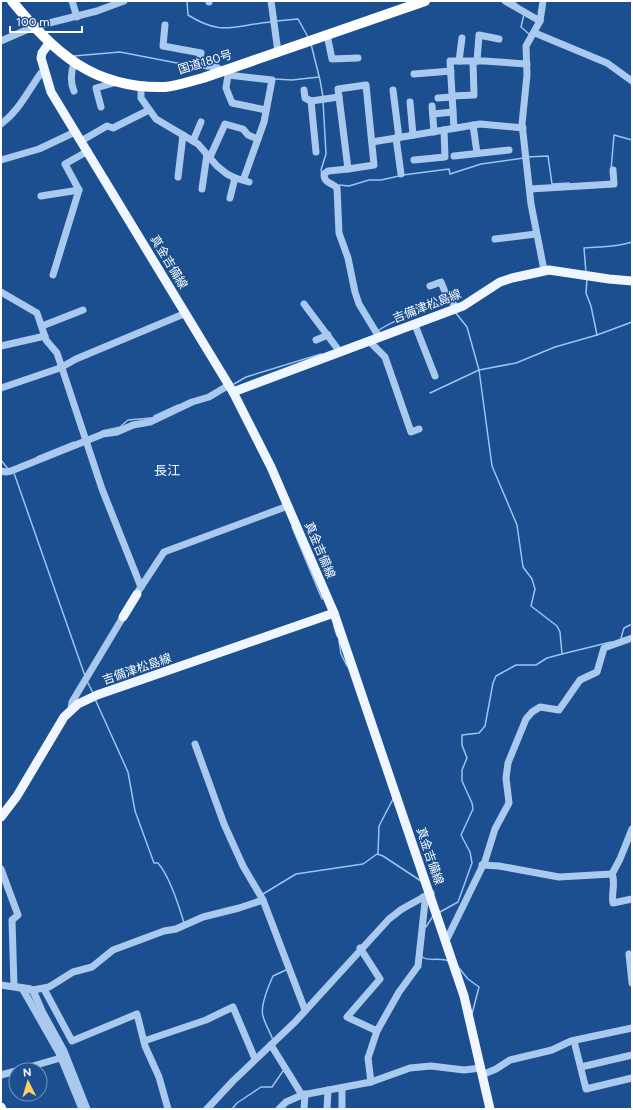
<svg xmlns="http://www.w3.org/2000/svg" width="633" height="1110" font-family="Figtree,'Noto Sans JP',sans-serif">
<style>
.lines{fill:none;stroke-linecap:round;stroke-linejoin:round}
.stream{stroke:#9cc4f0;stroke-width:1.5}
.minor{stroke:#a9c9ee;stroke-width:7}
.major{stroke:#f0f6ff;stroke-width:9}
.highway{stroke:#fff;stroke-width:10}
.labels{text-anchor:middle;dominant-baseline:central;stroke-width:3;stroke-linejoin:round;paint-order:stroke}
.street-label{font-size:12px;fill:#fff;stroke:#1b4f8f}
.neighbourhood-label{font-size:13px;fill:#fff;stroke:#1b4f8f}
</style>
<rect width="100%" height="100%" fill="#1b4f8f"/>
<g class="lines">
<g class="stream">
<path d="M187 1 188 15C223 37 234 25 271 22"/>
<path d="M513 1 518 5"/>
<path d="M524 14 521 27 529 34"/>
<path d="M276 21 298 19 308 37"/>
<path d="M311 44 320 80 323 97"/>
<path d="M74 56 120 52 208 69"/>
<path d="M275 79 292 80 319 77"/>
<path d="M527 157 548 156 552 184 569 183"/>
<path d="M611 170 614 135 632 140"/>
<path d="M322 174 321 170 326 154 323 101"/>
<path d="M403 175 449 169 450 174 481 164 524 158"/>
<path d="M339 185 349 186 369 180H381L399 176"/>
<path d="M586 273 584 248C602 246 614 248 632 242"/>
<path d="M587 279 586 293 591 306 597 335"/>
<path d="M378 331C386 324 441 300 449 302"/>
<path d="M234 384 246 377 321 354"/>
<path d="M430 393 479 370 516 363 555 347 597 335 632 322"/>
<path d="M154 416 178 405"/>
<path d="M102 431 120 427 128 420 151 418"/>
<path d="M37 457 74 442"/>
<path d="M1 460 8 469"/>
<path d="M14 473 85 676"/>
<path d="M292 527 322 599"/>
<path d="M334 626 337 636"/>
<path d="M621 638 624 628 632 624"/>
<path d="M339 641 341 654 347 666"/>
<path d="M562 654 611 642"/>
<path d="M87 681 93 693"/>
<path d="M95 699 128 772 135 811 154 863H158C170 877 179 906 184 923"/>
<path d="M378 854 379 826 393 799"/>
<path d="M263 894 296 874 363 864 377 854 383 856 421 881"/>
<path d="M440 912 458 902 472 863 470 852 461 835 473 809 472 803 462 781V770L467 758 462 745V735L479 733 485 726 493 683 496 676 516 665H536L547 658 562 654 560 632 557 626 531 606 535 589 532 579 523 567 517 525 492 466 479 370 467 327 455 312"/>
<path d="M426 927 433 916"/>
<path d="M422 957C429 962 440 957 449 961"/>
<path d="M459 968 468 979 479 987 472 1014"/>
<path d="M17 984 31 986"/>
<path d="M30 992 36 1004"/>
<path d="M273 1040C270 1032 265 1024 263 1016 260 1007 269 985 273 976L286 970"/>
<path d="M232 1109 237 1103 261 1087H272L283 1071"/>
</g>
<g class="minor">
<path d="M72 1 77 17"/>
<path d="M209 1V2"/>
<path d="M271 1 278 52"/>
<path d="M505 1 540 21"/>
<path d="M543 1 540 21 526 46 527 75 522 124 531 204 544 270"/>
<path d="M165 25 163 46 201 53 199 63 218 68 221 72"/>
<path d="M535 33 607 63 632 81"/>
<path d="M327 35 332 59 358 58"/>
<path d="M1 41 33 27 97 11 124 1"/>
<path d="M459 61 462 38"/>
<path d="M477 61 479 35 499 39"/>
<path d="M227 70 228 75 272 80 264 122 244 178"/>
<path d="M414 74 451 71"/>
<path d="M228 75 226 88 232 103 266 110"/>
<path d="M366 85 374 165 348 169 338 89Z"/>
<path d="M141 86V98L156 119 198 144 217 166 227 174 235 178 249 182"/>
<path d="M304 90 305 98 311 101 339 97"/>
<path d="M393 90 399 138"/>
<path d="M74 91C70 82 71 72 74 63"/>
<path d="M452 96 474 95 473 62"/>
<path d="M438 98 452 97"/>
<path d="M311 101 316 152"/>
<path d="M410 102 413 135"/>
<path d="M432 106 434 132"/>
<path d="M101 107 96 88 117 82"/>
<path d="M433 114 453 112"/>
<path d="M1 124C19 111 28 91 41 73L44 72"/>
<path d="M473 125 477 153"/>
<path d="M454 128 450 61H484L527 64"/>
<path d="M396 138 401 174"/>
<path d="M81 141 107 126 113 128 149 110"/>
<path d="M193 141 201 122"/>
<path d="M372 142 480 124 523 128"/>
<path d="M454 156 509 150"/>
<path d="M210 157 225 124 243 129 248 135 258 139"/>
<path d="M1 160 39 149 75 132"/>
<path d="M414 160 445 157 444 130"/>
<path d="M348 169 328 171 324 174C324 184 332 182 337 188L339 233 348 258 355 292 359 304 379 337"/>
<path d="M178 177 183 135"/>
<path d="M202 189 207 154"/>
<path d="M530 189 614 184 613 170"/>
<path d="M41 196 79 190"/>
<path d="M230 198 235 178"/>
<path d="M495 239 536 234"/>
<path d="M53 275 79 190 65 164 88 151"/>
<path d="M430 286 441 282 447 297H450L456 309"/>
<path d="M1 292 37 313 46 340 57 353 102 489 141 587"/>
<path d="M304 304 340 352"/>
<path d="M415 325 435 376"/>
<path d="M42 326 83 310"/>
<path d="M316 340 328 335"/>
<path d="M369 341 385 357 411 432 419 429"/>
<path d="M1 346 45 336"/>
<path d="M1 388 60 368 76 359 186 313"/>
<path d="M1 471 6 472 11 471 103 434 117 432 133 425 150 422 192 402 209 397 229 385"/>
<path d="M139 590 164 552 288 506"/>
<path d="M71 710 72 702 123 617"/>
<path d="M195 744 224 824 243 866 263 900 305 1010"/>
<path d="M632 829 620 859 612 874C616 882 611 894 613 903L632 899"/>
<path d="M482 865 499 866 559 877 612 874"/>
<path d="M1 869 18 915 12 920 14 986"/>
<path d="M446 941 485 861 495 829 509 803 506 778 508 763 526 719 532 712 540 707 559 710 580 680 597 672 604 648 632 638"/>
<path d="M360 948 380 979 347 1017 377 1031"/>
<path d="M629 954 632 983"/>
<path d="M1 985 33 990 49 987 73 972 92 967 113 950 164 931 176 929 203 917 239 908 263 900"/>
<path d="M22 988 59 1053 82 1109"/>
<path d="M44 989 72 1041 137 1014 145 1046 159 1077 168 1109"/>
<path d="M33 990 42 1011 64 1051 87 1109"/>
<path d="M144 1041 206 1020 233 1007 255 1059"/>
<path d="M574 1041 586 1089 632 1078"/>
<path d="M271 1045 302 1095"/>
<path d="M581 1067 632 1055"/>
<path d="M19 1070 64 1057"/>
<path d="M1 1075 16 1071"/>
<path d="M482 1075 496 1069 510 1060 552 1050 571 1041 632 1028"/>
<path d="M371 1082 368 1058 377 1031 399 992 418 966 425 902 423 897"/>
<path d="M342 1088V1109"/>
<path d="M207 1109 233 1081 295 1022 389 919 402 909 431 893"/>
<path d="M279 1109 286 1102 302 1095 371 1082 410 1068 431 1066 464 1070 481 1068"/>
<path d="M304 1109 305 1094"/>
<path d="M327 1109 328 1090"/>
</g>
<g class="major">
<path d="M49 43 42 53 41 58 51 92 233 392 271 467 334 613 464 996 490 1109"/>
<path d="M233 392 463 306 500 282 512 278 549 270 609 279 632 281"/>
<path d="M123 617 137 594"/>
<path d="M1 817 17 796 64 717 78 704 97 695 334 613"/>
<path d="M1 1107 2 1109"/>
</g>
<path class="highway" d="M12 1C55 53 93 89 165 87 177 86 191 81 203 78L425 1"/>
</g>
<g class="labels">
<g class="street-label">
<text transform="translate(205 62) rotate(-17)">国道180号</text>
<text transform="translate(169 262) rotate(59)">真金吉備線</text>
<text transform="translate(427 306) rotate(-21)">吉備津松島線</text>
<text transform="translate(320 550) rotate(67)">真金吉備線</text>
<text transform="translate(137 669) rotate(-19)">吉備津松島線</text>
<text transform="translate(430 856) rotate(71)">真金吉備線</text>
</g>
<g class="neighbourhood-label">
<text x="167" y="470">長江</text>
</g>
</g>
<rect width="633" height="1110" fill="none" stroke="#ffffff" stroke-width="4"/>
<g transform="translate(28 1082) rotate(355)"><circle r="19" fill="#1b4f8f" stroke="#7695bc"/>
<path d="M0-3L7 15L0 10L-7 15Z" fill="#ffd166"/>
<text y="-6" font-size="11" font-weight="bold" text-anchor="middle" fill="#ffffff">N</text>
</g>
<path d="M10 26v6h72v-6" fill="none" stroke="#ffffff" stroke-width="2"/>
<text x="16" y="26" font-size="12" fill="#ffffff" stroke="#1b4f8f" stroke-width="3" paint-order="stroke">100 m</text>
</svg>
